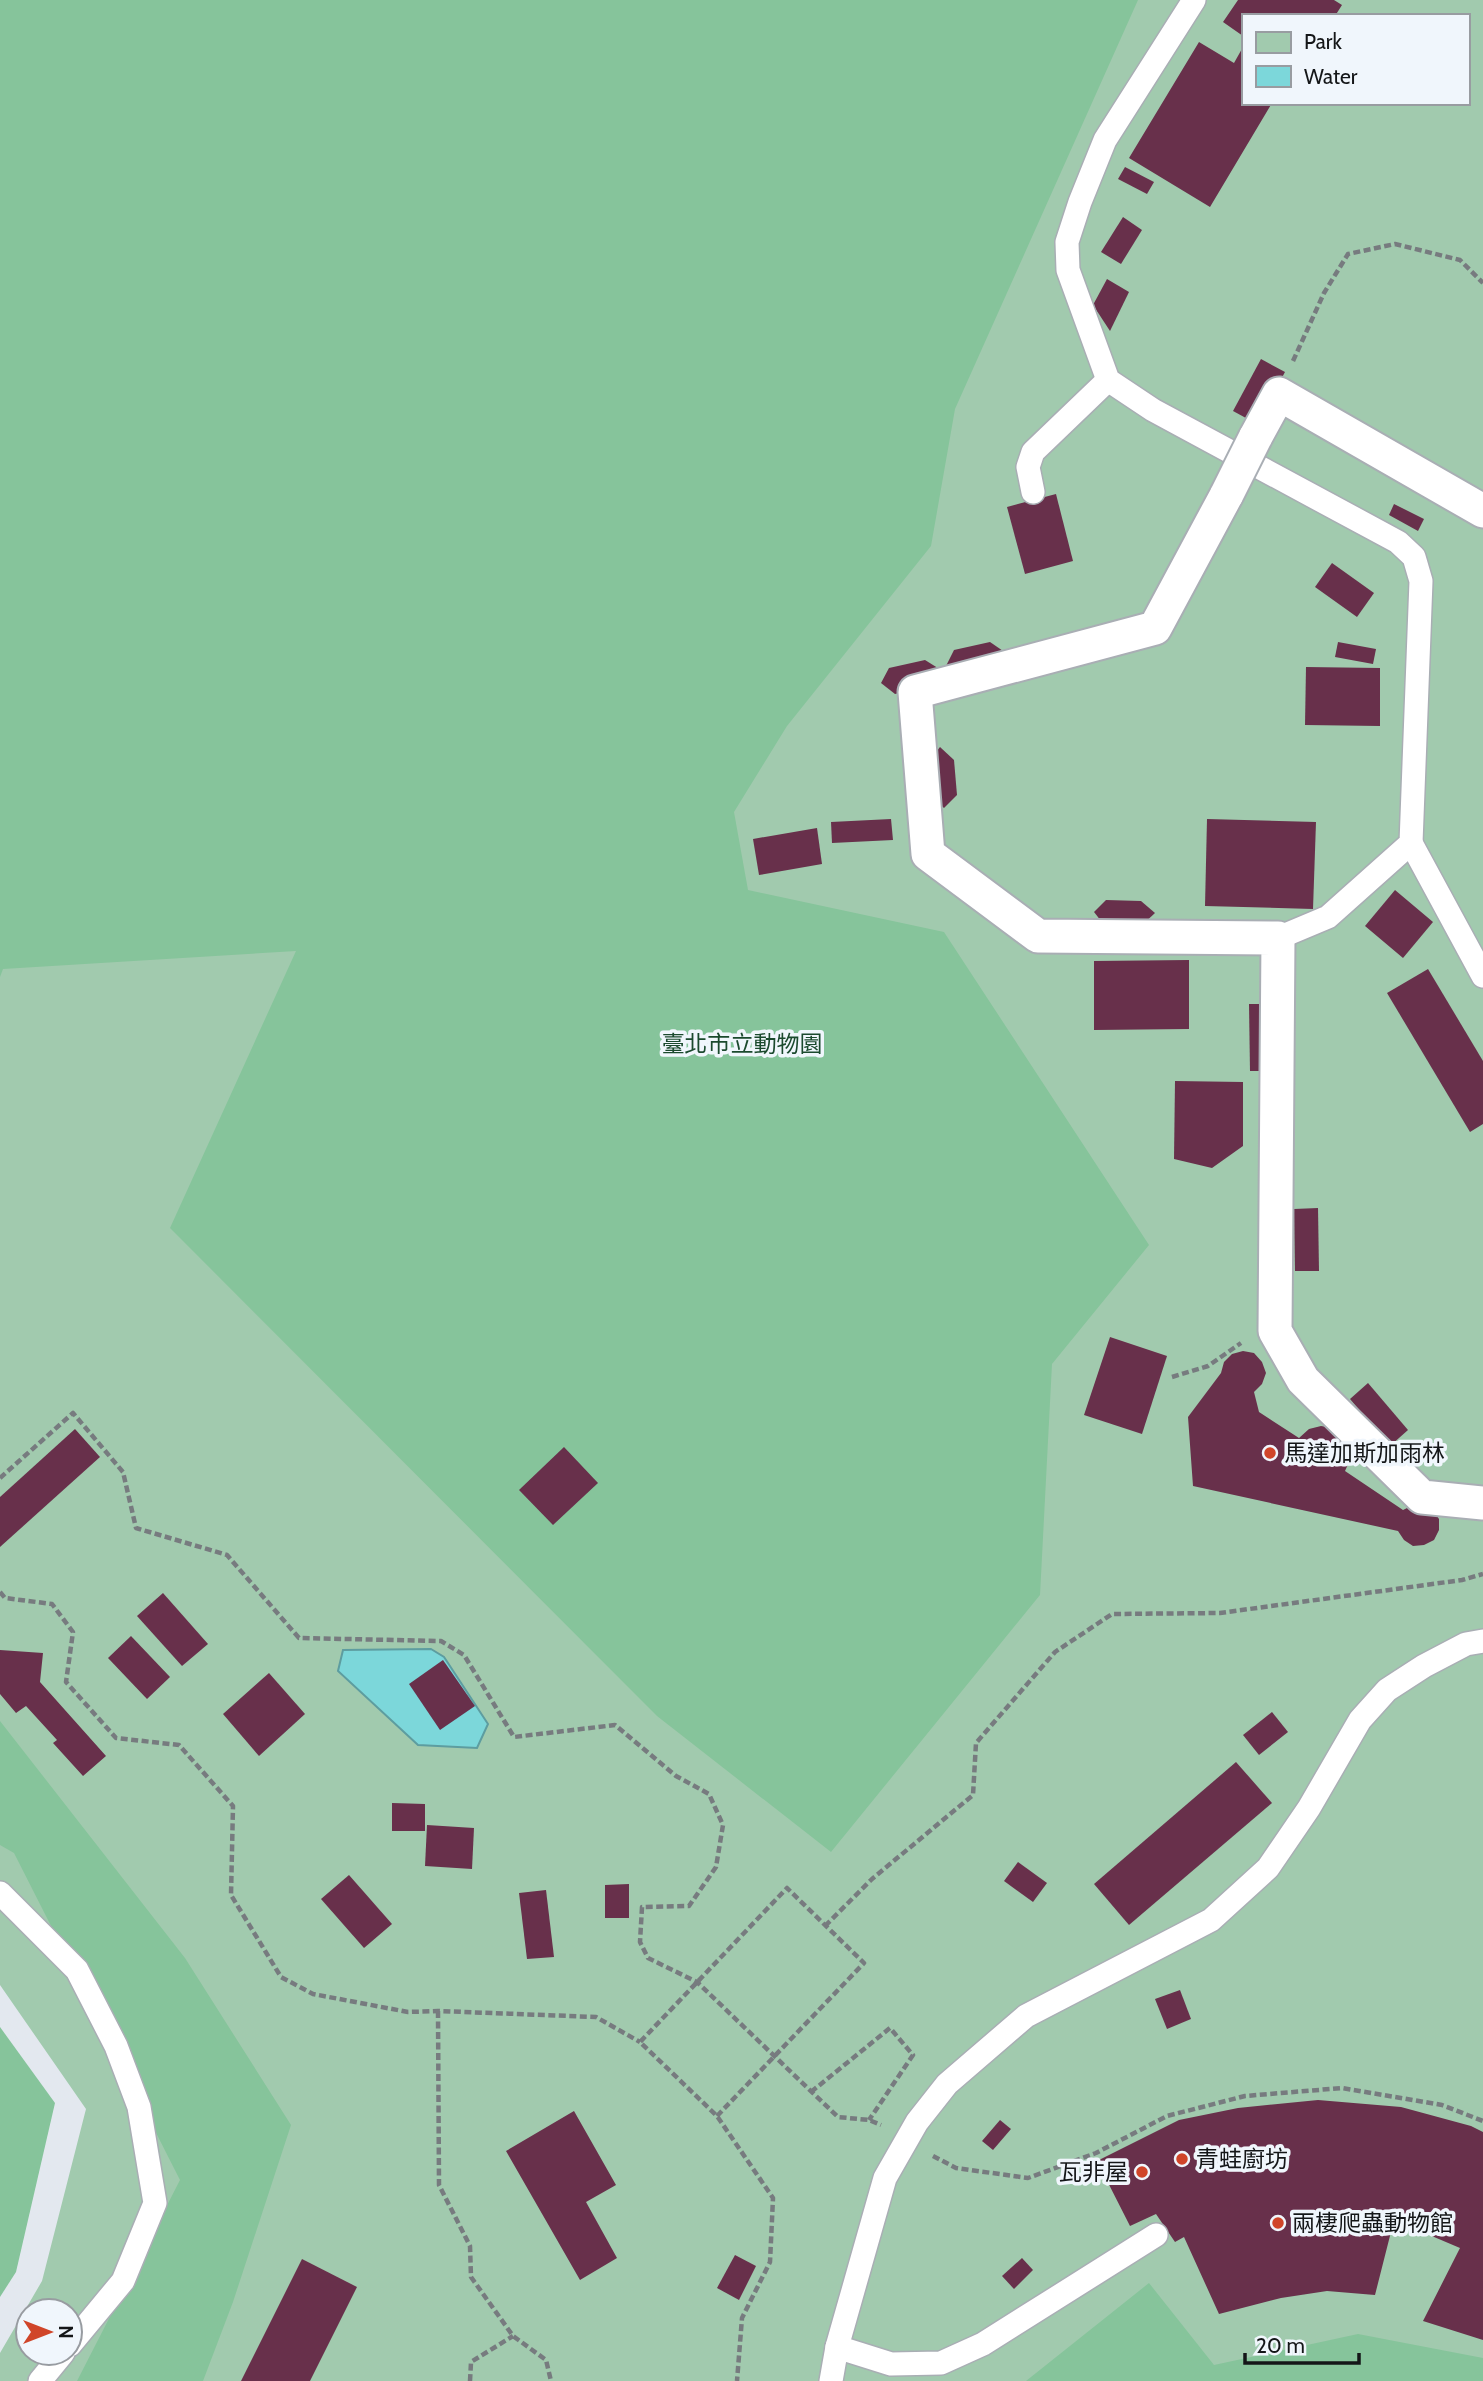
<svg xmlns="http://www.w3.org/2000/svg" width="1483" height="2381" font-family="Cabin,'Noto Sans TC',sans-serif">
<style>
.green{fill:#a1caae;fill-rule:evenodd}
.forest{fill:#86c49b}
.water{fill:#7cd7da;stroke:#5d9da0;stroke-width:2}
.building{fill:#68304b}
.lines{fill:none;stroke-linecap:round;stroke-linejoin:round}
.service-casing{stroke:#a9aeb4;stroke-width:26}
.pedestrian-casing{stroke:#a9aeb4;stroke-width:37}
.path{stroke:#777b7f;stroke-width:4.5;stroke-dasharray:7 3.5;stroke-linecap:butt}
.service{stroke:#fff;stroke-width:23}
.pedestrian{stroke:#fff;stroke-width:33}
.pedestrian-bridge-casing{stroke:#a9aeb4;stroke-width:37;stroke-linecap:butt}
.pedestrian-bridge{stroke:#fff;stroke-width:33}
.poi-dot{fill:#d04529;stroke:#f0f6fc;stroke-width:2.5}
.labels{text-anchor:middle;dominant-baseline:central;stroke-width:7;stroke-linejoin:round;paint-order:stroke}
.park-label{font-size:23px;fill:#1b4a2e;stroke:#f0f6fc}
.poi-label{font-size:23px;fill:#141618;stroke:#f0f6fc;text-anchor:start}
</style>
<rect width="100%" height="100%" fill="#e3e8ef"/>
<path class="green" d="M0 0H1483V2381H0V2353L42 2281 86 2109 0 1985ZM1243 16H1467V103H1243ZM28 2311H70V2353H28Z"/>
<g class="forest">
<path d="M0 0H1138L955 409 931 546 787 726 734 812 748 890 944 932 1149 1245 1052 1364 1040 1595 831 1852 657 1716 170 1228 296 951 3 969 0 977Z"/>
<path d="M0 1721 185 1958 291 2125 233 2302 203 2381H77L180 2180 14 1853 0 1845Z"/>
<path d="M0 2027 55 2103 16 2272 0 2297Z"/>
<path d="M1149 2283 1214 2365 1358 2334 1483 2358V2381H1026Z"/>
</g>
<path class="water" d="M431 1649 444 1657 488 1724 477 1748 418 1745 338 1671 343 1650Z"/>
<g class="building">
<path d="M1238 0H1334L1342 5 1335 16H1243V36L1223 22Z"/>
<path d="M1199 42 1234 63 1243 47V103H1272L1210 207 1129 158Z"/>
<path d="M1125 167 1154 182 1147 194 1118 179Z"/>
<path d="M1123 217 1142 230 1121 264 1101 252Z"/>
<path d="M1107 279 1129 292 1110 331 1093 305Z"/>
<path d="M1261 359 1285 372 1257 424 1233 411Z"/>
<path d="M1056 494 1073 561 1025 574 1007 507Z"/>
<path d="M1394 504 1424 519 1418 531 1389 515Z"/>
<path d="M1332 563 1374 593 1357 617 1315 587Z"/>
<path d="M990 642 1006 653 960 676 946 666 954 650Z"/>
<path d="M1338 642 1376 649 1373 664 1335 657Z"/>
<path d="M925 660 941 670 931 686 895 694 881 683 889 668Z"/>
<path d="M1306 667 1380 668V726L1305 725Z"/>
<path d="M940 747 954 760 957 795 944 808 931 797 929 761Z"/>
<path d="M891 819 893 840 832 843 831 822Z"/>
<path d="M1207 819 1316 822 1313 909 1205 906Z"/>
<path d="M817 828 822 864 759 875 753 839Z"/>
<path d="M1395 890 1433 922 1403 958 1365 926Z"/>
<path d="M1106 900 1141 901 1155 913 1140 927 1105 926 1094 912Z"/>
<path d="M1189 960V1029L1094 1030V961Z"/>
<path d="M1428 969 1483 1061V1124L1470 1132 1387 993Z"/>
<path d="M1249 1004H1270L1271 1071H1250Z"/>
<path d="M1175 1081 1243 1082V1146L1212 1168 1174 1159Z"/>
<path d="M1318 1208 1319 1271H1295L1294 1209Z"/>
<path d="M1110 1337 1167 1356 1142 1434 1084 1415Z"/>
<path d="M1243 1351 1254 1353 1262 1362 1266 1373 1262 1384 1254 1392 1259 1412 1299 1438 1309 1429 1321 1426 1333 1428 1349 1447 1350 1460 1345 1471 1403 1510 1413 1505 1433 1510 1439 1519V1530L1434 1540 1424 1545 1413 1546 1404 1540 1398 1531 1193 1486 1188 1417 1221 1373 1224 1362 1232 1354Z"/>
<path d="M1368 1383 1408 1430 1390 1446 1350 1399Z"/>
<path d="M75 1429 100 1457 0 1547V1497Z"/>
<path d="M564 1447 598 1483 553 1525 519 1490Z"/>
<path d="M163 1593 208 1644 182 1666 137 1616Z"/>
<path d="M131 1636 170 1677 147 1699 108 1658Z"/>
<path d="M0 1650 43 1653 40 1682 106 1756 83 1776 53 1743 57 1740 26 1706 16 1713 0 1694Z"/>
<path d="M443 1660 475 1706 440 1730 409 1684Z"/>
<path d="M269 1673 305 1714 259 1756 223 1714Z"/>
<path d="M1272 1712 1288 1732 1259 1755 1243 1735Z"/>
<path d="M1236 1762 1272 1803 1129 1925 1094 1884Z"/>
<path d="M392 1803 425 1804V1831H392Z"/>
<path d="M427 1825 474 1828 472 1869 425 1866Z"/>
<path d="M1018 1862 1047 1883 1033 1902 1004 1881Z"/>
<path d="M349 1875 392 1924 364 1948 321 1899Z"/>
<path d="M629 1884V1918H605V1885Z"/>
<path d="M546 1890 554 1957 527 1959 519 1893Z"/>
<path d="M1180 1990 1191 2019 1167 2029 1155 1999Z"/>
<path d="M1318 2100 1401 2107 1471 2126 1483 2132V2340L1423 2321 1460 2248 1394 2220 1375 2295 1327 2291 1281 2298 1219 2314 1184 2237 1175 2242 1156 2214 1130 2226 1097 2161 1179 2120 1238 2108Z"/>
<path d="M574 2111 616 2185 586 2202 617 2258 580 2280 506 2151Z"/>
<path d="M1000 2120 1011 2129 993 2150 982 2141Z"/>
<path d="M735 2255 756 2266 739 2300 717 2288Z"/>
<path d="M1022 2258 1033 2270 1014 2289 1002 2276Z"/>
<path d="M302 2259 357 2287 310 2381H241Z"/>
</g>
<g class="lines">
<defs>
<g id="service">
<path d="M1194 0 1105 140 1080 202 1067 242 1068 270 1108 380 1153 410 1398 542 1414 557 1421 581 1411 843 1328 917 1278 938"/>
<path d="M1033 492 1028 467 1033 452 1108 380"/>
<path d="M1411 843 1483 976"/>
<path d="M0 1893 77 1970 116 2046 139 2107 155 2203 123 2281 70 2345"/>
<path d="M837 2347 891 2364 941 2363 983 2344 1156 2235"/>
<path d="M40 2381 63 2353"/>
<path d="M831 2381 837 2347 885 2178 917 2122 947 2084 1026 2016 1211 1920 1268 1868 1309 1808 1360 1720 1387 1690 1424 1666 1466 1644 1483 1641"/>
</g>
<g id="pedestrian">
<path d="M1255 438 1279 394 1483 511"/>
<path d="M1227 494 1155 628 915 692 928 854 1038 936 1278 938 1275 1331 1303 1380 1422 1497 1483 1503"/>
</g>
</defs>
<use href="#service" class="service-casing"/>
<use href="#pedestrian" class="pedestrian-casing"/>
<g class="path">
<path d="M1293 361 1324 293 1348 254 1395 244 1460 260 1483 283"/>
<path d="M1172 1377 1208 1366 1241 1343"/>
<path d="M0 1478 73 1413 123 1472 136 1528 227 1555 299 1638 441 1641 464 1655 514 1737 615 1725 676 1776 709 1794 723 1825 716 1867 689 1906 642 1907 640 1942 648 1958 697 1982 838 2117 869 2120 881 2125"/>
<path d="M0 1592 5 1598 52 1604 73 1632 66 1682 116 1738 179 1745 233 1806 231 1895 281 1977 313 1994 408 2012 438 2011 596 2017 640 2042"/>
<path d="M825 1926 872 1879 973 1795 976 1743 1055 1652 1112 1614 1220 1613 1462 1580 1483 1574"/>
<path d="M438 2011 439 2185 470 2246 471 2277 513 2336 546 2360 551 2381"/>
<path d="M811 2092 890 2028 913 2055 869 2120"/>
<path d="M717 2116 864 1963 787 1888 640 2042 717 2116 773 2198 770 2262 742 2318 737 2381"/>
<path d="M933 2156 956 2168 1028 2178 1096 2153 1167 2116 1245 2096 1342 2088 1442 2105 1483 2121"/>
<path d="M470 2381 471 2362 513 2336"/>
</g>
<use href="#service" class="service"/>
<use href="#pedestrian" class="pedestrian"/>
<defs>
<path id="pedestrian-bridge" d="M1227 494 1255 438"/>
</defs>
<use href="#pedestrian-bridge" class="pedestrian-bridge-casing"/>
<use href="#pedestrian-bridge" class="pedestrian-bridge"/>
</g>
<g class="poi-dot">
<circle cx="1270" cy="1453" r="7"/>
<circle cx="1182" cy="2159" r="7"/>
<circle cx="1142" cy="2172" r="7"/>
<circle cx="1278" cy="2223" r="7"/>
</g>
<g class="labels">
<g class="park-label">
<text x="742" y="1044">臺北市立動物園</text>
</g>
<g class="poi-label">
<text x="1284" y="1453">馬達加斯加雨林</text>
<text x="1196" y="2159">青蛙廚坊</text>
<text x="1128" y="2172" text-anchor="end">瓦非屋</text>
<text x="1292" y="2223">兩棲爬蟲動物館</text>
</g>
</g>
<rect x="1242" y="14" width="228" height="91" fill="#f0f6fc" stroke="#989ca1" stroke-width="2"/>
<rect x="1256" y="32" width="35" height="21" fill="#a1caae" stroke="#989ca1" stroke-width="2"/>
<text x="1304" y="49" font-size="21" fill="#141618">Park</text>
<rect x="1256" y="66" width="35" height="21" fill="#7cd7da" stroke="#989ca1" stroke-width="2"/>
<text x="1304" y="84" font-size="21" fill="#141618">Water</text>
<g transform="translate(49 2332) rotate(90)"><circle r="33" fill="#f0f6fc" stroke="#989ca1" stroke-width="2"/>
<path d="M0-5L12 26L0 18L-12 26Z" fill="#d04529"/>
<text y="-10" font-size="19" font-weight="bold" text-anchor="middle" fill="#141618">N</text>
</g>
<path d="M1245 2353v10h114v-10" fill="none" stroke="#141618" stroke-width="3.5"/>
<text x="1256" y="2353" font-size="21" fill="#141618" stroke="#f0f6fc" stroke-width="5" paint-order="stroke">20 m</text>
</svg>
